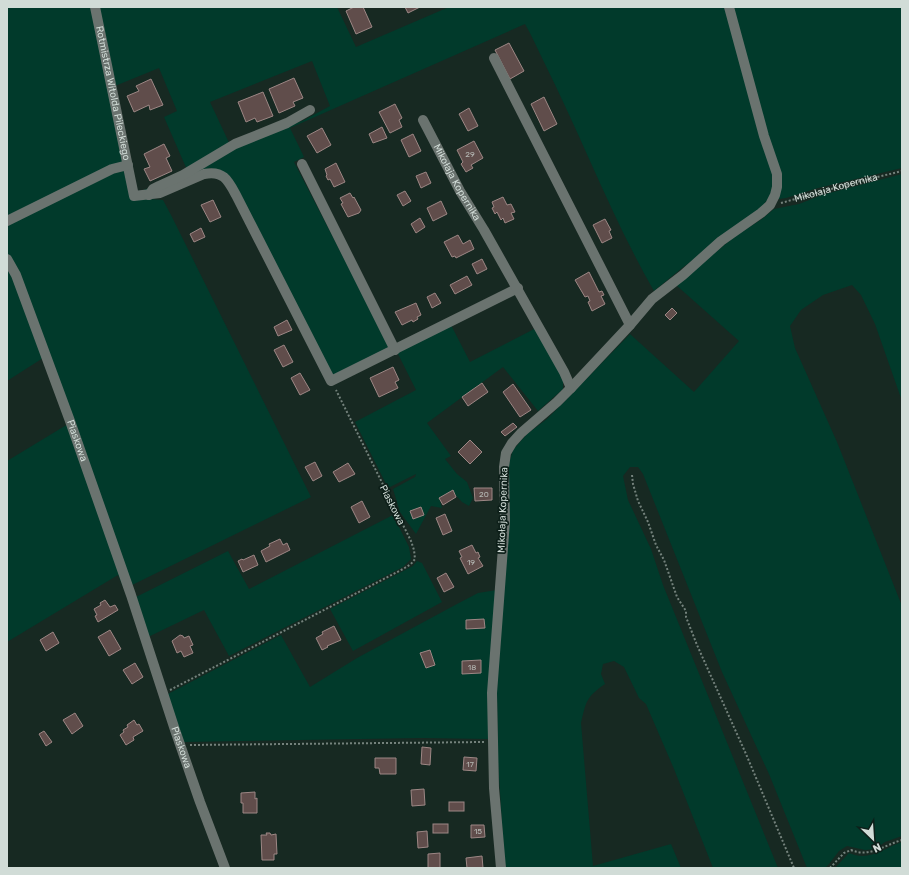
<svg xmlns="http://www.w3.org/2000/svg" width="909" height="875" font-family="Rubik,sans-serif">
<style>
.green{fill:#013a2b;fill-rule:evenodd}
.building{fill:#604d4b;stroke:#9d8785}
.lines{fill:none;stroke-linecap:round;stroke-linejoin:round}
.path{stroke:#74827c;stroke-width:2;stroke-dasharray:2 2;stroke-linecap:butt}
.minor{stroke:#6a736f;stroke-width:10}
.labels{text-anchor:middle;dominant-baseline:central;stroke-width:3.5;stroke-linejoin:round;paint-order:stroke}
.number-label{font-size:8px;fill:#b5b8b4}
.street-label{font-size:10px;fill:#d1dcd7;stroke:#0d1f19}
</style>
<rect width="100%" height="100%" fill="#172922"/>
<g class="green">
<path d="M7 7H337L356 47 449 7H902V168L818 188 786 198 766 201 760 211 682 268 654 291C612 218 582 138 544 62 538 50 532 36 525 24L290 128 304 157 294 162 390 347 332 377 229 176 210 168 164 189 136 193 188 172 164 117 177 111 159 68 110 88 134 198 163 200 171 215 311 497 124 589 118 575 7 642V461L73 421 43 358 7 381ZM312 61 330 106 304 120 232 149 210 102Z"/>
<path d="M902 174V401L875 324 861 295 852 285 823 295 801 310 790 326 795 348 837 442 902 606V836L885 842 875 849 865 850 847 846 839 851 829 864 825 868H807L769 774 722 672 643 474 638 467H630L623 476 628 500 651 549 663 585 778 868H713L674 769 646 704 639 698 624 667 614 661 603 664 601 674 605 684C586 697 586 702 581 723L593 866 671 844 681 868H505L498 762 497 690 508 485 509 463 513 450 527 434 547 419 565 401 630 334 694 392 739 341 676 285 734 237 762 219 774 209 799 204 822 195Z"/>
<path d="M451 325 470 362 536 328 563 379V389L538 411 503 367 427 423 451 456 445 459 457 474 467 482 473 498 469 506 462 502 452 491 439 498 442 508 431 506 416 534 400 512 393 489 415 477 416 474 388 488 355 422 416 390 397 352Z"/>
<path d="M393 515 409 547 411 559 403 567 229 656 204 610 148 637 136 597 228 551 249 589Z"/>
<path d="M417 561 422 563 442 602 353 651 330 609 413 566Z"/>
<path d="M497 590 490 739 421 738 183 742 166 695 281 635 310 687 357 658 457 604 478 593Z"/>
<path d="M902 842V868H835L849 853C869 862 884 848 902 842Z"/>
</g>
<g class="building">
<path d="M354 7H363L372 27 356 34 346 11Z"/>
<path d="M405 7H420L408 13Z"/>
<path d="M509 43 524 71 510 79 495 50Z"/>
<path d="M294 78 303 98 293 102 295 106 279 113 269 89Z"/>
<path d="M151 79 163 105 150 110 149 105 134 112 127 96 139 91 136 86Z"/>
<path d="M263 92 273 116 257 122 255 118 246 122 238 102Z"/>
<path d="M544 97 557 124 544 131 531 104Z"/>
<path d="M395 104 402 118 399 120 402 127 390 133 379 112Z"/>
<path d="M469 108 478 126 468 131 459 114Z"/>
<path d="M382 127 387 138 373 143 369 134Z"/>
<path d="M322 128 331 145 317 153 307 136Z"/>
<path d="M413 134 421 151 409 157 401 140Z"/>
<path d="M474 141 483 158 471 165 473 168 466 172 461 164 463 162 457 150Z"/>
<path d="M164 144 170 156 166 158 172 171 150 181 144 169 150 167 144 154Z"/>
<path d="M336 163 345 182 334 187 330 179 328 180 326 176 327 175 325 169Z"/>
<path d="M426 172 431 183 421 188 416 176Z"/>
<path d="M405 191 411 201 403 206 397 195Z"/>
<path d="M350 193 353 198 354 197 361 210 359 213 348 217 341 204 343 203 340 198Z"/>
<path d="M503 197 507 205 511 204 515 212 511 213 514 219 505 223 503 218 501 220 497 212 495 214 492 208 494 207 492 202Z"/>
<path d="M213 200 221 217 210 222 201 205Z"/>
<path d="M441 201 447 214 433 221 427 208Z"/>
<path d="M420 218 425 227 416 233 411 224Z"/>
<path d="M605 219 611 230 609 231 612 238 602 243 593 225Z"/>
<path d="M201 228 205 237 194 242 190 234Z"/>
<path d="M458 235 463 244 470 240 474 249 456 258 455 256 452 257 444 242Z"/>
<path d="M482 259 487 269 477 274 472 264Z"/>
<path d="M589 272 599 292 602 291 604 295 601 296 605 304 592 311 588 302 590 301 588 296 585 297 575 280Z"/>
<path d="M467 276 472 285 455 294 450 285Z"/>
<path d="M435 293 441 303 432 308 427 297Z"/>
<path d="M416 303 421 315 417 317 418 319 413 322 412 320 402 325 395 312Z"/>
<path d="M672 308 677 313 670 320 665 315Z"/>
<path d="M287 320 292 330 278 336 274 327Z"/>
<path d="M284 345 293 362 283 367 274 350Z"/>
<path d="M393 367 399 380 395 382 398 388 379 397 370 378Z"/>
<path d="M300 373 310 390 300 395 291 378Z"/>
<path d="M482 383 488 392 468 406 462 397Z"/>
<path d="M513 384 531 410 520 417 503 392Z"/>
<path d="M513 423 517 427 505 436 501 432Z"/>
<path d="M470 440 482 452 470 464 458 452Z"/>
<path d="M315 462 322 476 313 481 305 467Z"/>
<path d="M348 463 355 474 339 482 333 472Z"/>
<path d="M474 488H492V500L475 501Z"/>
<path d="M453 490 456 497 443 505 439 498Z"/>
<path d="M362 501 370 517 359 523 351 507Z"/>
<path d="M421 507 424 515 413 519 410 511Z"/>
<path d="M445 514 452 531 443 535 436 518Z"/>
<path d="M280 539 283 545 287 543 290 550 266 562 261 551 270 546 269 544Z"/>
<path d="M472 545 476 553 478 552 480 557 478 558 483 566 468 574 460 558 462 557 459 551Z"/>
<path d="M254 555 258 565 243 572 238 561 242 559 243 560Z"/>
<path d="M446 573 454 587 444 592 437 578Z"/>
<path d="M105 600 110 607 115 605 118 610 98 622 95 616 97 615 94 609 101 605 100 603Z"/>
<path d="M484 619 485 628 466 629V620Z"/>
<path d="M334 626 341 640 327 646 328 647 322 650 316 638 323 634 322 632Z"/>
<path d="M110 630 121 649 109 656 98 637Z"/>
<path d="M53 632 59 643 46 651 40 640Z"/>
<path d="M180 635 183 636 184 638 189 636 193 645 190 646 193 653 184 657 181 651 177 653 172 641Z"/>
<path d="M430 650 435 665 426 668 420 653Z"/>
<path d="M481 660V673L462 674V661Z"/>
<path d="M135 663 143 677 132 684 123 670Z"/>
<path d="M75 713 83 726 72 734 63 720Z"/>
<path d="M134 720 137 725 139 724 143 731 133 737 134 740 126 745 120 735 124 732 123 730 128 727 127 725Z"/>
<path d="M44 731 52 742 46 746 39 734Z"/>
<path d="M422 747 431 748 430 765 421 764Z"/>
<path d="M464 757 477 758 476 771 463 770Z"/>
<path d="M375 758H396V774H380L379 768H375Z"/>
<path d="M424 789 425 805 412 806 411 790Z"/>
<path d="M255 792V799L257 798V813H243V803H241V793Z"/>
<rect x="449" y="802" width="15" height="9"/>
<rect x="433" y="824" width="15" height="9"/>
<path d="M471 825H484L485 837 471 838Z"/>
<path d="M427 831 428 847 418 848 417 832Z"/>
<path d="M266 833H270L271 835 276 834 277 854H274V860H262L261 835H267Z"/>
<path d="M440 853V868H428V854Z"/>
<path d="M482 856 483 868H467L466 858Z"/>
</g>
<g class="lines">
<g class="path">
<path id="s1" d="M781 203 849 184 902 171"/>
<path d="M632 475 633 484 638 501 648 522 656 545 664 560 677 597 686 611V617L697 645 746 754 794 868"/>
<path d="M170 690 403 569 411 564 415 559 414 550 411 541 336 390"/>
<path d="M190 745 484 742"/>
<path d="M830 868 844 853 851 850C870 858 884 845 902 840"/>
</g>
<g class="minor">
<path id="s2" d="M95 7 134 196 160 193 204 174C223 170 228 180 236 195L331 381 518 288"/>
<path d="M494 58 630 325"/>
<path id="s3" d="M423 120 460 191 484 230 564 372 571 388 557 402 521 433 512 443 506 453 504 467 505 521 492 693 494 788 501 868"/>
<path d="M302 164 395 350"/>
<path d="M149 195 153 189 159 186 183 175 235 144 287 123 310 110"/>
<path d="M7 221 112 169 128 165"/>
<path id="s4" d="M7 259 16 275 70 421 131 595 175 730 200 802 225 868"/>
<path d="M571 388 630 325 652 299 683 275 721 241 761 213 770 205 775 195 777 187V174L764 136 729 7"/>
</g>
</g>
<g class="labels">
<g class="number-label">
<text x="470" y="154">29</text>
<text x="484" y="494">20</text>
<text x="471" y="562">19</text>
<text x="472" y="667">18</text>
<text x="470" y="764">17</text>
<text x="478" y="831">15</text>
</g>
<g class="street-label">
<text stroke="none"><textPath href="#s2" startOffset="88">Rotmistrza Witolda Pileckiego</textPath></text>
<text stroke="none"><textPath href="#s3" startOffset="71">Mikołaja Kopernika</textPath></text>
<text stroke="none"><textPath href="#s1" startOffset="57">Mikołaja Kopernika</textPath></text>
<text stroke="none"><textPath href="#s4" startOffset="195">Piaskowa</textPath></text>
<text transform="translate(392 505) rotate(63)">Piaskowa</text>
<text transform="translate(503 510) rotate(-88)">Mikołaja Kopernika</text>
<text stroke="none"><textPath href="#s4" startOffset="519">Piaskowa</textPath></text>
</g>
</g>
<rect width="909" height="875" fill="none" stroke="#d1dcd7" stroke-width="16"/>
<g transform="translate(873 839) rotate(155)" stroke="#0d1f19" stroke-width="3" paint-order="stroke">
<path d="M0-3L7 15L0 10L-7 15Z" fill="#d1dcd7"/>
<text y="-6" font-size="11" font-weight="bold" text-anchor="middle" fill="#d1dcd7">N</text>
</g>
</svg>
